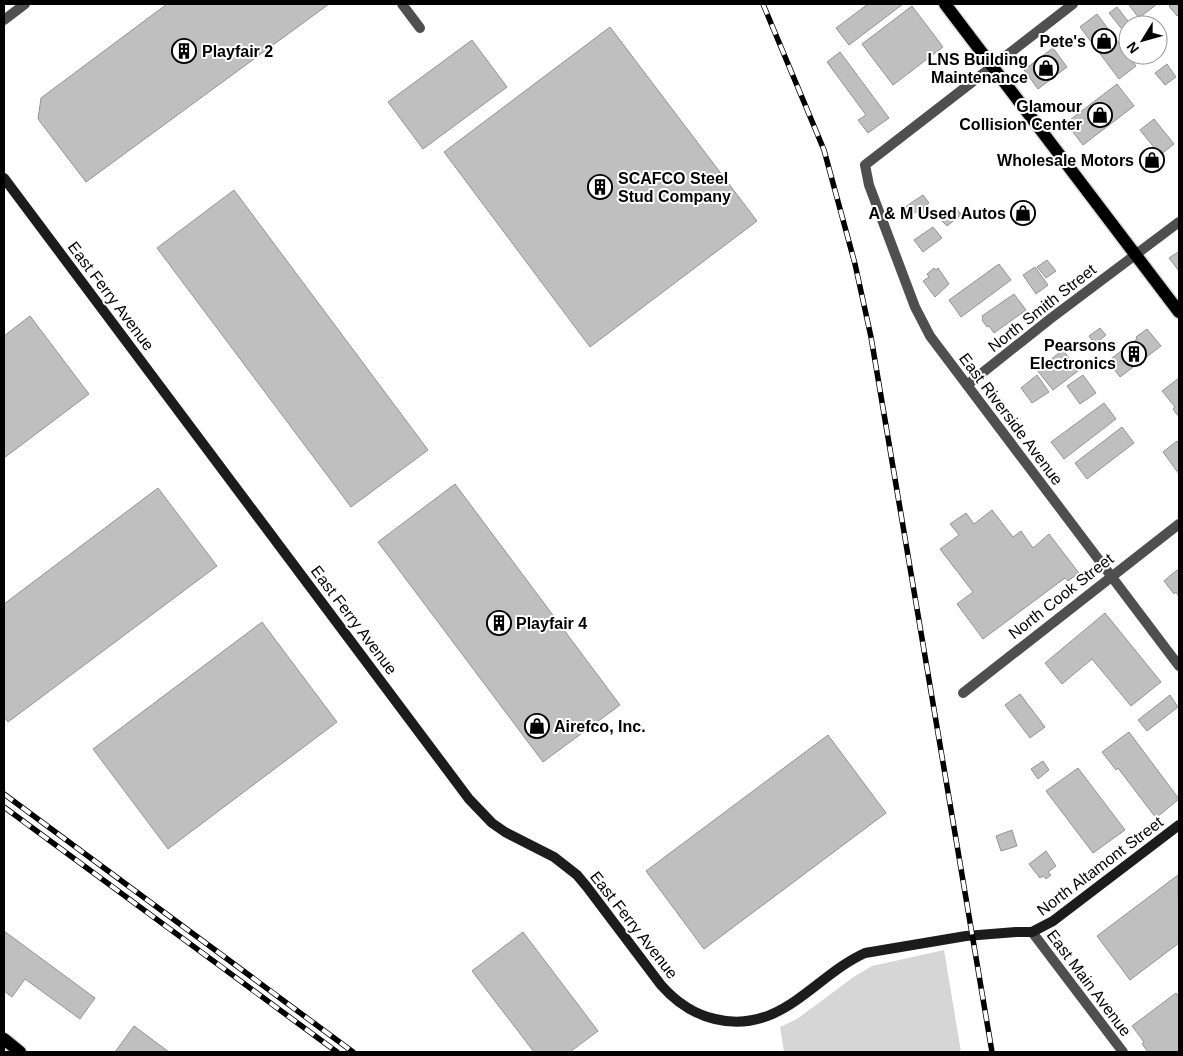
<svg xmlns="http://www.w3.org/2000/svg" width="1183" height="1056" font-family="Helvetica,sans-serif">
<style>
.green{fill:#d6d6d6}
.building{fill:#bfbfbf;stroke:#939393}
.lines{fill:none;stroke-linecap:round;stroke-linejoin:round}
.primary-casing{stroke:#dbdbdb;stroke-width:15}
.street{stroke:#4f4f4f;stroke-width:10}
.secondary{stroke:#1c1c1c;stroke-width:10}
.primary{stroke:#000;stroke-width:12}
.rail-casing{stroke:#000;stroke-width:5.5}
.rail{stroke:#fff;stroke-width:4;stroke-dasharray:11;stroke-linecap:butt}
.labels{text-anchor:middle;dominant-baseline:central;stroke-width:4;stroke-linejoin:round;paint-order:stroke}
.poi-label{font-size:16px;font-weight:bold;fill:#000;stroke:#fff;text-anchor:end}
.street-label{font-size:16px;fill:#000;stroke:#fff}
</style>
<rect width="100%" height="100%" fill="#fff"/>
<path class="green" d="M944 950 961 1052H784L780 1027 797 1019 855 976 872 966Z"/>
<g class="building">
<path d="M167 4H329L86 182 38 119 41 98Z"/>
<path d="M868 4H903L849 45 836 28Z"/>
<path d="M1130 4H1157L1139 18 1129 5Z"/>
<path d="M1171 4H1179V14L1177 16 1169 6Z"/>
<path d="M912 6 943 47 893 85 862 44Z"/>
<path d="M1117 7 1131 25H1128V30L1125 33 1109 13Z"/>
<path d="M1097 14 1136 66 1119 79 1080 27Z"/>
<path d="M610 27 757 221 590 347 444 152Z"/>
<path d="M472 40 507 87 423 149 388 102Z"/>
<path d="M1053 48 1067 67 1038 89 1024 70Z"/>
<path d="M840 52 889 118 868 133 858 120 866 115 827 62Z"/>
<path d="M1167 64 1176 77 1165 85 1155 73Z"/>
<path d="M1117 84 1134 106 1083 145 1066 123Z"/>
<path d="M1154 119 1174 144 1160 155 1140 130Z"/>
<path d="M234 190 428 450 351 507 157 248Z"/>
<path d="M923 195 929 203 923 207 926 211 922 214 919 210 911 215 905 207Z"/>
<path d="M957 209 961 215 947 226 942 221Z"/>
<path d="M933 227 942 238 923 252 914 240Z"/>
<path d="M1178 252 1179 254V271L1169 258Z"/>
<path d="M1047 260 1056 271 1046 278 1037 267Z"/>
<path d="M999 264 1011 280 961 317 949 300Z"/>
<path d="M1035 267 1048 285 1036 294 1023 275Z"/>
<path d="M934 268 936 270 938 268 949 284 935 297 923 281 929 277 927 274Z"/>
<path d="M1014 294 1026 310 994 333 989 326 987 327 982 320 983 318 982 316Z"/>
<path d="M30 316 89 394 4 458V336Z"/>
<path d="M1100 328 1106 335 1095 344 1089 336Z"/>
<path d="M1147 329 1161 346 1120 377 1108 361 1137 339 1136 337Z"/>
<path d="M1063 350 1078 371 1053 390 1037 370Z"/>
<path d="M1037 375 1049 392 1032 403 1021 388Z"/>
<path d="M1083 375 1096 393 1080 404 1067 386Z"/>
<path d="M1179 378V417L1173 409 1175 407 1162 391Z"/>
<path d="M1104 403 1116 419 1064 459 1051 442Z"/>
<path d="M1122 427 1134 443 1087 479 1075 463Z"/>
<path d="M1177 441 1179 444V474L1163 452Z"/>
<path d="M455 484 620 705 543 762 378 542Z"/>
<path d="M158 488 217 566 8 722 4 717V604Z"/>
<path d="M992 510 1013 537 1021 531 1033 548 1049 534 1079 573 1068 581 1065 578 983 639 957 604 973 592 940 549 959 535 950 524 966 513 974 524Z"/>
<path d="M1177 570 1179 571V597L1176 592 1174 594 1164 581Z"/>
<path d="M1105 613 1161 682 1131 706 1092 659 1062 684 1045 663Z"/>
<path d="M262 622 337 722 168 849 93 749Z"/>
<path d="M1020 694 1045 727 1030 738 1005 705Z"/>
<path d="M1170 695 1178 707 1147 731 1138 720Z"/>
<path d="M1129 732 1179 799 1156 818 1118 768 1116 770 1102 752Z"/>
<path d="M828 735 886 813 704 949 646 871Z"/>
<path d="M1043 761 1049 770 1038 779 1031 769Z"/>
<path d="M1078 768 1125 830 1093 853 1046 791Z"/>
<path d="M1012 830 1017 846 1001 851 996 836Z"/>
<path d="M1046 851 1056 866 1048 872 1051 875 1046 879 1043 876 1040 878 1029 864Z"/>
<path d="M1178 875 1179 943 1130 980 1097 936Z"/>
<path d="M4 931 95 998 80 1019 25 979 12 997 4 991Z"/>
<path d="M523 932 598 1031 570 1052H534L472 971Z"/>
<path d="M1176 993 1179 997V1052H1148L1142 1044 1144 1042 1132 1026Z"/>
<path d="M134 1026 169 1052H115Z"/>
</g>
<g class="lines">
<defs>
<g id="primary">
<path d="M945 4 1179 312"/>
<path d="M4 1039 20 1052"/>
</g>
</defs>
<use href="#primary" class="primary-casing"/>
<g class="street">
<path d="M402 4 420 28"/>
<path d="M1073 4 865 165 869 185 915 307 930 336 1179 666"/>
<path d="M4 20 25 4"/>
<path d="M967 385 1050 319 1179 222"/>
<path d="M963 693 1179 524"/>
<path d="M1032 932 1123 1052"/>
</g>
<path class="secondary" d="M4 178 469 799 492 823 505 832 554 857 577 875 587 887 661 985C676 1002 693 1014 715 1019 781 1035 814 976 865 953L966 936 1016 932H1032L1053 921 1179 825"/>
<use href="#primary" class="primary"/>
<defs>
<g id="rail">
<path d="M763 4 824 150 855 264 871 337 992 1052"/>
<path d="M4 794 353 1052"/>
<path d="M4 807 337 1052"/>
</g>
</defs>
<use href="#rail" class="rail-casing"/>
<use href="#rail" class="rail"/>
</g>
<defs>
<symbol id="shop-ring" viewBox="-11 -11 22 22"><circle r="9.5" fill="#fff" stroke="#000" stroke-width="1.5"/><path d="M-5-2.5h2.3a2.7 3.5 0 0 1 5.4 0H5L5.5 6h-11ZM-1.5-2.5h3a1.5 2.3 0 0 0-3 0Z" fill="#000"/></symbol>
<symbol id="building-ring" viewBox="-11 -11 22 22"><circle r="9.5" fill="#fff" stroke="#000" stroke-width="1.5"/><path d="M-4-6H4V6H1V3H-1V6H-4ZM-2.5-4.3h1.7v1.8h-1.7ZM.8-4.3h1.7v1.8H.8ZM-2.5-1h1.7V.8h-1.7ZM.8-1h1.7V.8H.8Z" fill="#000"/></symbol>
</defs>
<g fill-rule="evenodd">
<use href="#shop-ring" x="1090" y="27" width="28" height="28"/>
<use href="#building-ring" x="170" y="37" width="28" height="28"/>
<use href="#shop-ring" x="1032" y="54" width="28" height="28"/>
<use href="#shop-ring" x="1086" y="101" width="28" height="28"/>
<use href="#shop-ring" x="1138" y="146" width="28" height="28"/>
<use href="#building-ring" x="586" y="173" width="28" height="28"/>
<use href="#shop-ring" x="1009" y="199" width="28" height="28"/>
<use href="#building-ring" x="1120" y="340" width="28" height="28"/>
<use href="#building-ring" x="485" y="609" width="28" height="28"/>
<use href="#shop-ring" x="523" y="712" width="28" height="28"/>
</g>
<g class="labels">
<g class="poi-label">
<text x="1086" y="41">Pete's</text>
<text x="202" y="51" text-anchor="start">Playfair 2</text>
<text x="1028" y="59">LNS Building<tspan x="1028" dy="18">Maintenance</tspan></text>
<text x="1082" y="106">Glamour<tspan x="1082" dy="18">Collision Center</tspan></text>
<text x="1134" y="160">Wholesale Motors</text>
<text x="618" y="178" text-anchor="start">SCAFCO Steel<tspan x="618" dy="18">Stud Company</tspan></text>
<text x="1006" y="213">A &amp; M Used Autos</text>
<text x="1116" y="345">Pearsons<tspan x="1116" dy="18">Electronics</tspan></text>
<text x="516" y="623" text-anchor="start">Playfair 4</text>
<text x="554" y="726" text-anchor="start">Airefco, Inc.</text>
</g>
<g class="street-label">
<text transform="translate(111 296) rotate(53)">East Ferry Avenue</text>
<text transform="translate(1042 308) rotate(-38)">North Smith Street</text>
<text transform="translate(1011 419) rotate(53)">East Riverside Avenue</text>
<text transform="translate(1061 596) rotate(-38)">North Cook Street</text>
<text transform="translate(354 620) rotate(53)">East Ferry Avenue</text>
<text transform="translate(1100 866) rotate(-37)">North Altamont Street</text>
<text transform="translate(634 925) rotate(52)">East Ferry Avenue</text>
<text transform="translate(1089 983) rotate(53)">East Main Avenue</text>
</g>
</g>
<rect width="1183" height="1056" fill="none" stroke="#000000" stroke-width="10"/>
<g transform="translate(1143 40) rotate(233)"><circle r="24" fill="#ffffff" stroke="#999999"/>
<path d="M0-4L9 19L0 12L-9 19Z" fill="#000000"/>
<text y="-8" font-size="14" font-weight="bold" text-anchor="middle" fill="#000000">N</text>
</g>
</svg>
